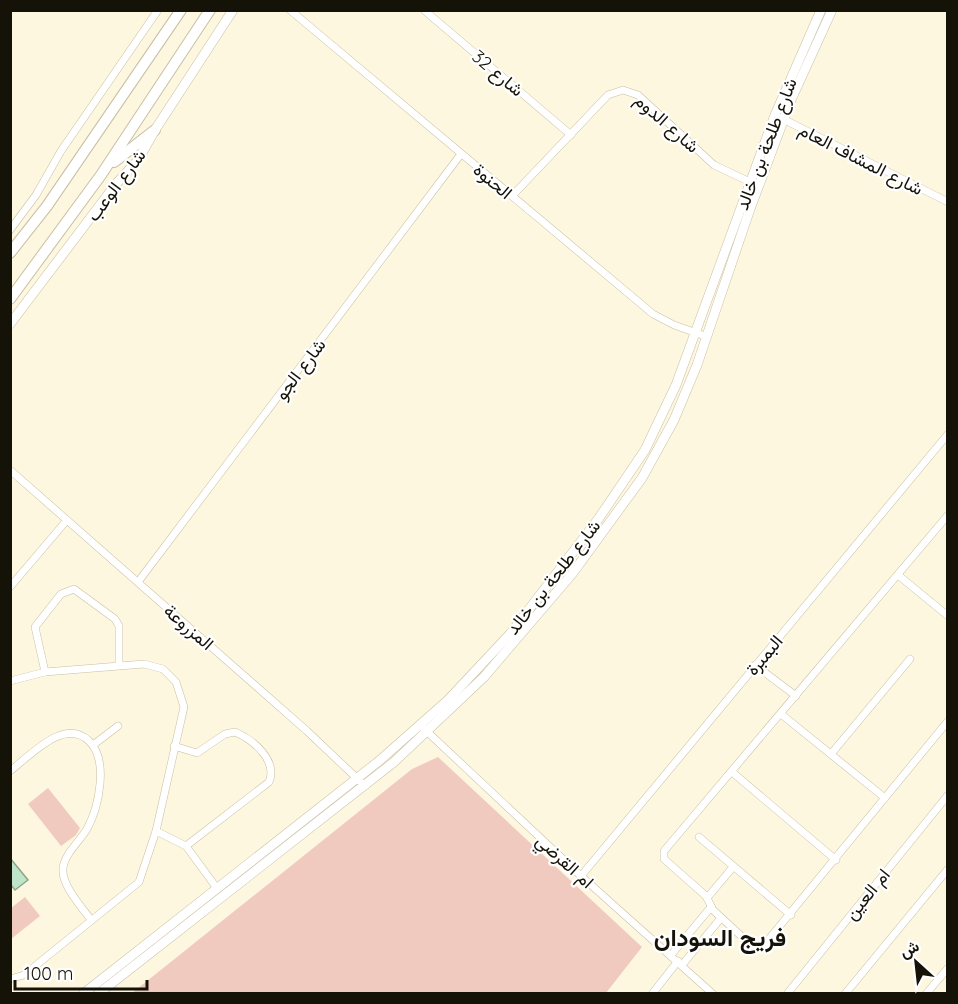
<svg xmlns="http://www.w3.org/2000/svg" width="958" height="1004" font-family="Quicksand,Vazirmatn,sans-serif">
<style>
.green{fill:#f1cabf}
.water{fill:#bfe5c8;stroke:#8ca68e;stroke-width:1.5}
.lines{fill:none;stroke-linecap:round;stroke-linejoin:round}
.minor-casing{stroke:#c8bfa3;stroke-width:8}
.tertiary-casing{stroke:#c8bfa3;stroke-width:10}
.primary-casing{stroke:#c8bfa3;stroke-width:12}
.minor{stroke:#fff;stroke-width:7}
.tertiary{stroke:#fff;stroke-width:9}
.primary{stroke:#fff;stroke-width:10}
.labels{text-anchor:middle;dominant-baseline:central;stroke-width:4.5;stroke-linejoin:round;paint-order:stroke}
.street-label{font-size:18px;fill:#151208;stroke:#fff}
.district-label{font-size:24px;font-weight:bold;fill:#151208;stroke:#fff}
</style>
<rect width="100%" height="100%" fill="#fef7df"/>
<g class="green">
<path d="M438 757 642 947 606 993H132L412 769Z"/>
<path d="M48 788 80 828 76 835 61 846 28 804Z"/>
<path d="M25 897 40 916 11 939V908Z"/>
</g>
<path class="water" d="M10 858 28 880 15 890 11 885Z"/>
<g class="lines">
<defs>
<g id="minor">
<path d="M290 10 653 314 674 325 705 336"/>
<path d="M424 10 571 135"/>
<path d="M781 118 948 202"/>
<path d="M512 196 608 95 623 90 638 95 714 165 750 182"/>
<path d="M10 230 36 195 61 151 158 10"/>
<path d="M10 470 307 731 365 786"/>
<path d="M948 515 664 851V859L706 896 713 910 752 946 764 945 948 721"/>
<path d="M898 575 948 616"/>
<path d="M138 582 461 154"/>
<path d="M10 587 67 520"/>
<path d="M755 665 796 696"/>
<path d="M45 672 35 627 61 594 74 589 115 619 119 626V665"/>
<path d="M10 681 45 672 144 664 163 669 176 682 184 707 156 831 139 882 24 975 10 979"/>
<path d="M781 714 885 798"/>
<path d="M420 725 581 876 713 994"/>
<path d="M93 745 118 726"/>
<path d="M174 746 197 753 225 734 235 732C254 740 278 761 269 782L186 846"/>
<path d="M831 754 910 659"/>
<path d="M10 771C30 756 64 717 89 741 109 760 99 807 87 829 80 841 65 853 63 868 61 885 82 907 91 920"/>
<path d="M732 772 836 860"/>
<path d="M156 831 186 846 216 887"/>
<path d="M699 837 791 915"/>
<path d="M581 876 948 434"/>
<path d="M707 898 733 867"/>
<path d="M671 955 711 907"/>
<path d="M682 965 721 918"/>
<path d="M652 994 678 961"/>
<path d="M787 994 948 795"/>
<path d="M845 994 948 869"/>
<path d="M926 994 948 968"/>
</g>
<g id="tertiary">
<path d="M10 324 116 184 138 160 155 130 233 10"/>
<path d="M83 994 379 761 448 700 510 634 599 518 645 450 676 385 775 115 821 10"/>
<path d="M98 994 394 762 484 677 572 574 642 478 674 420 697 365 750 209 791 100 832 10"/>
</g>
<g id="primary">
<path d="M114 162 155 130"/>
<path d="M10 253 47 206 181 10"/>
<path d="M10 299 101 175 210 10"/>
</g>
</defs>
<use href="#minor" class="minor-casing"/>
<use href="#tertiary" class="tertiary-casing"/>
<use href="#primary" class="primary-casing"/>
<use href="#minor" class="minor"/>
<use href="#tertiary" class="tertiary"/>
<use href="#primary" class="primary"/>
</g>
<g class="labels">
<g class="street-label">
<text transform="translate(498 73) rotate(40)">شارع 32</text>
<text transform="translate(667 123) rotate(41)">شارع الدوم</text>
<text transform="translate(766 144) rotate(-69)">شارع طلحة بن خالد</text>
<text transform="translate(861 159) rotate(27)">شارع المشاف العام</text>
<text transform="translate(493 181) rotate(40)">الحنوة</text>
<text transform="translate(116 185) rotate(-53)">شارع الوعب</text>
<text transform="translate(300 369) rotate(-53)">شارع الجو</text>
<text transform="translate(553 577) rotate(-52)">شارع طلحة بن خالد</text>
<text transform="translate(189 627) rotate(41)">المزروعة</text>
<text transform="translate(764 655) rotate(-50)">البمبرة</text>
<text transform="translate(565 861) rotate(42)">ام القرضي</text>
<text transform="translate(867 894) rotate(-51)">ام العين</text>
</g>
<g class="district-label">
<text x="720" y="937">فريج السودان</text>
</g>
</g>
<rect width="958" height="1004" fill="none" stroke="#151208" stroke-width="24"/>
<g transform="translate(916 962) rotate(333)" stroke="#ffffff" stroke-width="4.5" paint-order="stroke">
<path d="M0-4.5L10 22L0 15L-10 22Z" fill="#151208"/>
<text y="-9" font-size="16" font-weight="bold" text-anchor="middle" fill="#151208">ش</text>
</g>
<path d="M15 980v9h132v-9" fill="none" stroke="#151208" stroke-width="3"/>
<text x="24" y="980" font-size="18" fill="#151208" stroke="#ffffff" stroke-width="4.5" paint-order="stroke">100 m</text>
</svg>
